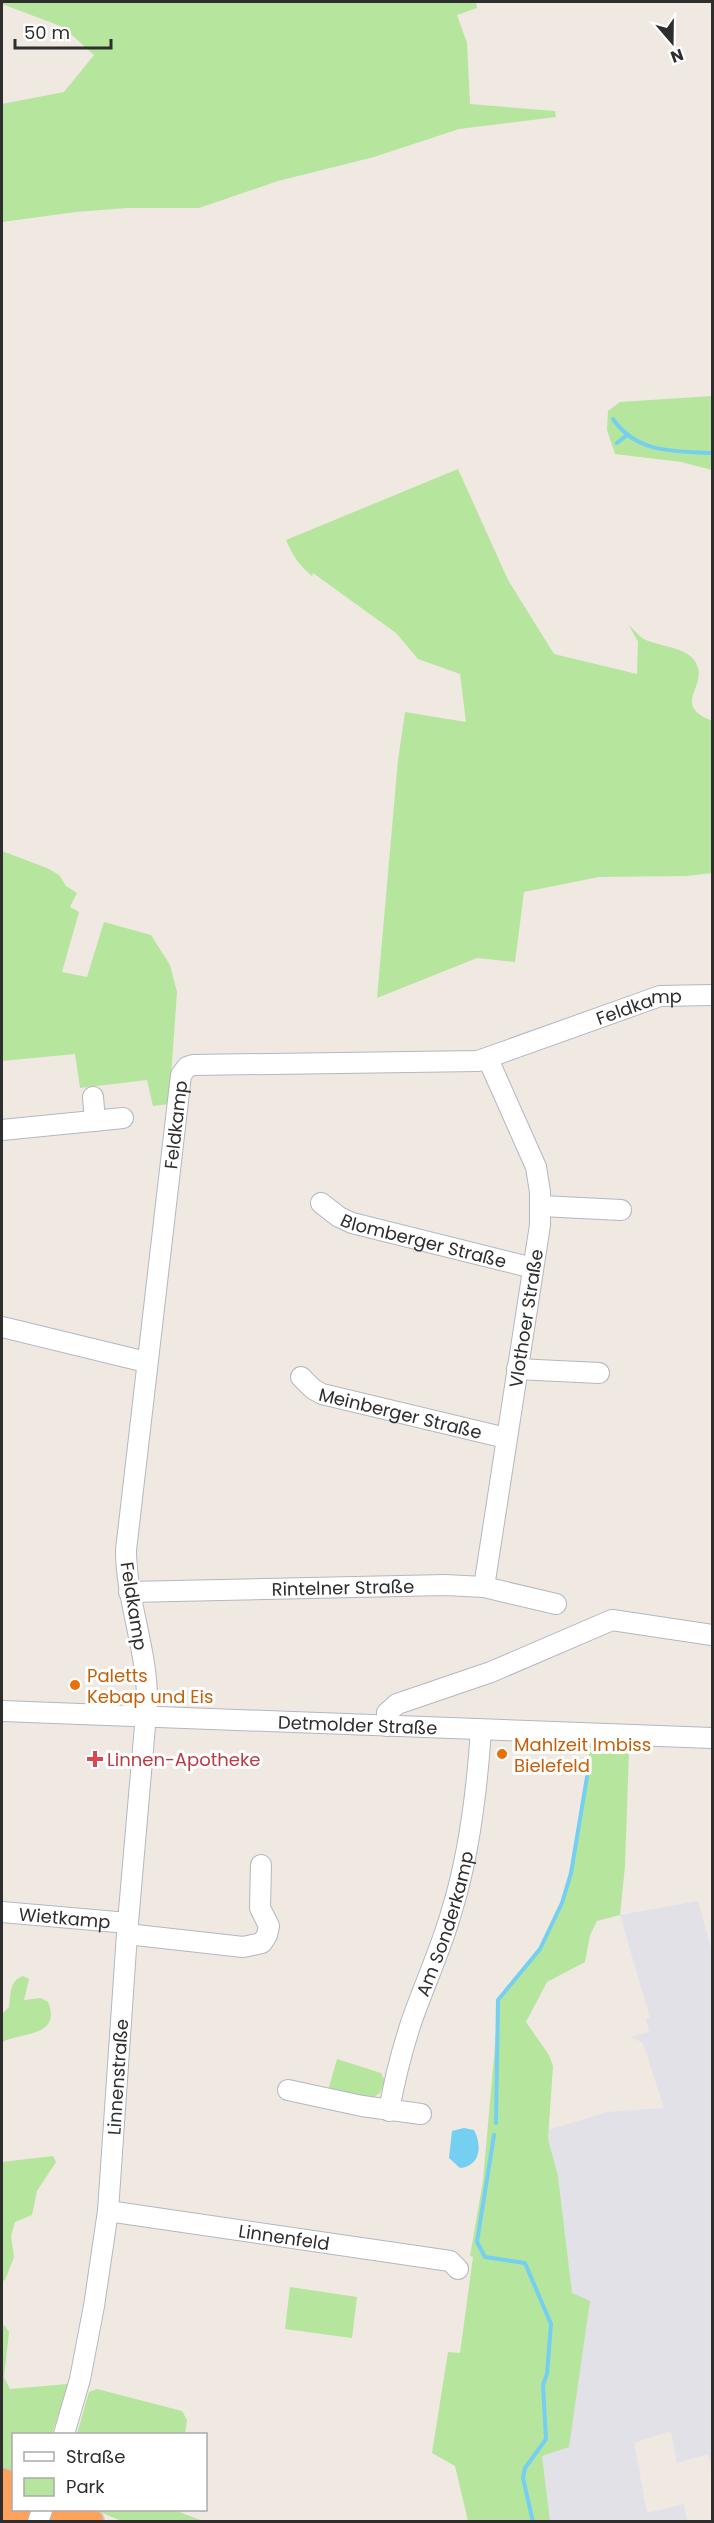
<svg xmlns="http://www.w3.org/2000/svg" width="714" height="2523" font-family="Poppins,sans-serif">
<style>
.industrial{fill:#e3e1e8}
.green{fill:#b6e59e}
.water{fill:#75cff0}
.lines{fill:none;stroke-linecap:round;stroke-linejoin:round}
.stream{stroke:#75cff0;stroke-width:4}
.minor-casing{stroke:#b4b7c1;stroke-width:22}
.highway-casing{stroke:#c9c9c9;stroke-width:30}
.minor{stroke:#fff;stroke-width:20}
.highway{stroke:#ffa35c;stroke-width:27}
.minor-bridge-casing{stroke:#b4b7c1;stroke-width:22;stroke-linecap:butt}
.minor-bridge{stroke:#fff;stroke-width:20}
.food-dot{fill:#e8710a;stroke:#fff;stroke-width:2}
.health-dot{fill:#e0444e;stroke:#fff;stroke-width:2}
.labels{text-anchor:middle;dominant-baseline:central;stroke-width:6;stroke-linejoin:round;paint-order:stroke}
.street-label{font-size:18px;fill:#2e2e2e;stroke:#fff}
.food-label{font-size:18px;fill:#c56008;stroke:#fff;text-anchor:start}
.health-label{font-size:18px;fill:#be3a42;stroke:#fff;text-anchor:start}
</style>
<rect width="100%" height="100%" fill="#efe9e1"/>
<path class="industrial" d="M698 1901 712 1952V2468L708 2454 677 2463 671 2431 634 2443 647 2513 684 2504 687 2521H550L541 2455 569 2446 572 2294 558 2176 548 2139V2130L607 2112 664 2108 643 2043 631 2037 649 2032 646 2019 650 2018 620 1915Z"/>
<g class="green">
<path d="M2 2H476L477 8 457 15 467 43 470 104 555 111 556 117 459 129 374 157 278 181 199 208H127L76 212 2 222V104L64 92 94 55 63 27 2 4Z"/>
<path d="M712 396V470L681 462 615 454 607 430 608 411 620 402Z"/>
<path d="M458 469 508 580 554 654 637 674 638 642 629 625C633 629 637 634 642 638 657 647 688 646 696 663 709 687 670 704 712 721V873L686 876 599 877 524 892 515 962 477 958 377 998 398 760 405 712 466 722 460 674 418 659 396 633 313 573 312 576C300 566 292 555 286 540Z"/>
<path d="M2 851 47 868 59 875 66 886 77 893 70 907 79 912 62 972 87 977 104 922 151 935 170 965 177 992 169 1104 153 1106 147 1080 80 1088 75 1054 2 1061Z"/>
<path d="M590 1746 629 1749 625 1866 620 1915 597 1921 590 1935 585 1962 547 1982 526 2022 549 2055 553 2066 548 2139 558 2176 572 2293 590 2301 569 2447 542 2456 550 2521H468L455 2466 432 2453 448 2352 460 2353 473 2257 470 2256 483 2181 499 1999 541 1949 563 1903 572 1873 581 1825Z"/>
<path d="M23 1976 29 1979 24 2000 41 1998 48 2002C62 2037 22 2032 2 2042V2014L9 2007C11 1994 9 1981 23 1976Z"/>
<path d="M337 2059 381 2073 385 2081 380 2093 371 2099 327 2094Z"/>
<path d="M53 2156 56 2162 37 2191 32 2215 15 2222 11 2236 14 2257 5 2280 2 2281V2162Z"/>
<path d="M290 2287 357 2297 352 2338 285 2329Z"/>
<path d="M2 2325 5 2326 9 2332 4 2377 10 2389 68 2384 52 2434H14L13 2473 2 2468Z"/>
<path d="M97 2389 182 2411 187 2420 185 2434H77L89 2392Z"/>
<path d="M95 2510H174L203 2521H122Z"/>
</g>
<path class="water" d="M464 2128 474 2130C482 2145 481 2166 460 2168L449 2158 452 2131Z"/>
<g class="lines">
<g class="stream">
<path d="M613 419C637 454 675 451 712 453"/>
<path d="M617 443 627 435"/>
<path d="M496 2123 498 2000 540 1949 562 1903 571 1873 587 1777"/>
<path d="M494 2135 477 2242 485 2257 525 2263 551 2324 547 2374 543 2385 546 2439 525 2468 523 2478 533 2522"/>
</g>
<defs>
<g id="minor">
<path d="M93 1097 95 1121"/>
<path d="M2 1130 123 1118"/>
<path id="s1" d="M321 1203 339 1217 352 1223 533 1268"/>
<path d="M541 1206 621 1210"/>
<path d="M2 1327 146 1362"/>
<path d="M517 1369 599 1373"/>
<path id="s2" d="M301 1377 313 1389 322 1394 506 1438"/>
<path id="s3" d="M484 1587 540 1225V1192L536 1167 488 1059"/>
<path id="s4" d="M129 1592 445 1585 484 1587 556 1604"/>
<path id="s5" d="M2 1711 712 1738"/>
<path d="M387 1726V1713L397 1704 491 1672 612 1620 712 1635"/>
<path id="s6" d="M2 1912 128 1923"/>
<path d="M127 1934 243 1947 262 1943 267 1935 269 1926 260 1908 261 1865"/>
<path d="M288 2090 362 2106 421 2114"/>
<path id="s7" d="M389 2111C394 2082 401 2054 410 2026 423 1987 441 1950 452 1910 470 1852 477 1790 481 1730"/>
<path id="s8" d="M108 2211 450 2261 458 2269"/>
<path id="s9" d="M64 2434 80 2379 94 2306 108 2211 127 1934 147 1703C148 1651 126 1601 126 1550L181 1075 187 1067 193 1065 478 1061 660 996 712 995"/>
</g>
<g id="highway">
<path d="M2 2482 14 2487"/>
<path d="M2 2505 40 2522"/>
<path d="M63 2510 90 2522"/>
</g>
</defs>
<use href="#minor" class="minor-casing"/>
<use href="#highway" class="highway-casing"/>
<use href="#minor" class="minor"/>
<use href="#highway" class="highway"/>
<defs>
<path id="minor-bridge" d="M38 2522 42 2510"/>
</defs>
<use href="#minor-bridge" class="minor-bridge-casing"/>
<use href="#minor-bridge" class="minor-bridge"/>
</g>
<g class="food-dot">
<circle cx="75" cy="1685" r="6"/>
<circle cx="502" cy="1754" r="6"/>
</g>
<path class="health-dot" d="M92 1750h6v6h6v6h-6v6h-6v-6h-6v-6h6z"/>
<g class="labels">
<g class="street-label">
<text stroke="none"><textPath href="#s9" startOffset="1842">Feldkamp</textPath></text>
<text stroke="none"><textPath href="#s9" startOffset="1320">Feldkamp</textPath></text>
<text stroke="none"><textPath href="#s1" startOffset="111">Blomberger Straße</textPath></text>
<text stroke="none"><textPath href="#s3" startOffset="272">Vlothoer Straße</textPath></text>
<text stroke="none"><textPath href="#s2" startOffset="108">Meinberger Straße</textPath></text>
<text stroke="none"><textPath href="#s4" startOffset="214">Rintelner Straße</textPath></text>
<text transform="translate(134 1606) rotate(81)">Feldkamp</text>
<text stroke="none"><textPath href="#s5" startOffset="356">Detmolder Straße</textPath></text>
<text stroke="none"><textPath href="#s6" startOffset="63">Wietkamp</textPath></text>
<text stroke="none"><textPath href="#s7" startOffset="196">Am Sonderkamp</textPath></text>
<text stroke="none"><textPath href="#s9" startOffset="362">Linnenstraße</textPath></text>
<text stroke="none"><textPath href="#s8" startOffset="178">Linnenfeld</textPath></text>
</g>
<g class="food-label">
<text x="87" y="1675">Paletts<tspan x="87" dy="21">Kebap und Eis</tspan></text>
<text x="514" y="1744">Mahlzeit Imbiss<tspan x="514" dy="21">Bielefeld</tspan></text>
</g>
<g class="health-label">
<text x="107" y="1759">Linnen-Apotheke</text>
</g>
</g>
<rect width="714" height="2523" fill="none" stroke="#2e2e2e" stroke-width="6"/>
<rect x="12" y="2433" width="195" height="78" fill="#ffffff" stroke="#ababab" stroke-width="1.5"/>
<rect x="24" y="2452" width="30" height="9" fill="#ffffff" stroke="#ababab" stroke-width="1.5"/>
<text x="66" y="2463" font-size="18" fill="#2e2e2e">Straße</text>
<rect x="24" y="2478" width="30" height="18" fill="#b6e59e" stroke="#ababab" stroke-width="1.5"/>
<text x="66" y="2493" font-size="18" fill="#2e2e2e">Park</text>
<g transform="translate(672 42) rotate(160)" stroke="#ffffff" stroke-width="4.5" paint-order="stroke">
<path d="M0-4.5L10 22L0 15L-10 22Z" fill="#2e2e2e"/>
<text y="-9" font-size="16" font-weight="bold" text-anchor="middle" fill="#2e2e2e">N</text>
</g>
<path d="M15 39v9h96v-9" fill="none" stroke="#2e2e2e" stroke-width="3"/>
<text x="24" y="39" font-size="18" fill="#2e2e2e" stroke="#ffffff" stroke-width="4.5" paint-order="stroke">50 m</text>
</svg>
